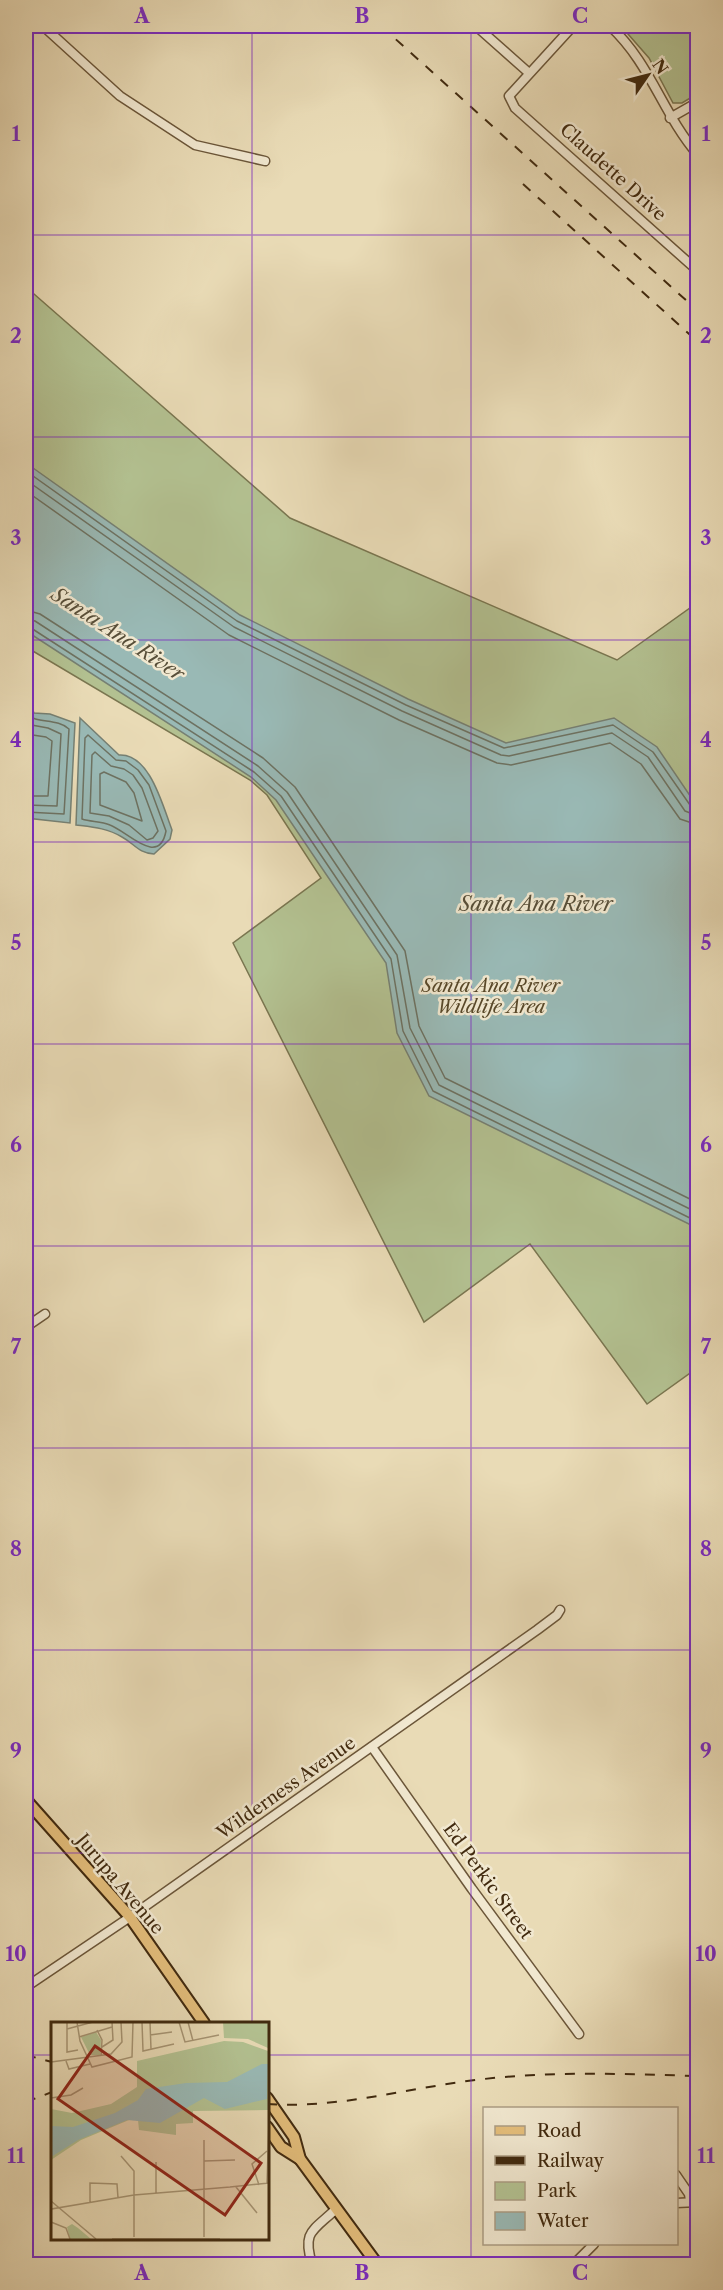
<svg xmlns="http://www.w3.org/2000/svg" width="723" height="2290" font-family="'Libre Caslon Text',serif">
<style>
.green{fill:#b3c191;stroke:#7a7650;stroke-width:1.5}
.water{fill:#99b9b5;stroke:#768073;stroke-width:1.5}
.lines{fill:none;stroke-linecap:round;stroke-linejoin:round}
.shore{stroke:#6d7262;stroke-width:1.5}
.minor-casing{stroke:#6b5639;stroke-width:11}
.major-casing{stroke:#412a0f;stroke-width:14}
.minor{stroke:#f1e8d0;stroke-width:8}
.major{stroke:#e4be7b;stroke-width:10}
.rail{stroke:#412a0f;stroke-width:2;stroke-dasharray:10 10;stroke-linecap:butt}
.grid{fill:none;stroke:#7b2cbf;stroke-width:1.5;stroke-opacity:0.55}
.labels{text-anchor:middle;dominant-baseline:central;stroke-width:5;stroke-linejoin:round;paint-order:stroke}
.street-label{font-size:18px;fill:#412a0f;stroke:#f1e8d0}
.park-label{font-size:18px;font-style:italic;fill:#584829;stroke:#f1e8d0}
.water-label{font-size:20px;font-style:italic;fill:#574e38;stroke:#f1e8d0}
.inset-road{fill:none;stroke:#a69473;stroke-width:1.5}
.view{fill:#8f2418;fill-opacity:0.15;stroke:#8f2418;stroke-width:3}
.inset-edge{fill:none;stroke:#412a0f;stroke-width:3}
.neatline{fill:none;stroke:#7b2cbf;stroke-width:2}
.grid-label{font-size:20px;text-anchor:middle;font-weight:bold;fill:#7b2cbf}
</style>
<rect width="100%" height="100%" fill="#e9dbb6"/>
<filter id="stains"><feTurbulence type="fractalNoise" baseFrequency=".00333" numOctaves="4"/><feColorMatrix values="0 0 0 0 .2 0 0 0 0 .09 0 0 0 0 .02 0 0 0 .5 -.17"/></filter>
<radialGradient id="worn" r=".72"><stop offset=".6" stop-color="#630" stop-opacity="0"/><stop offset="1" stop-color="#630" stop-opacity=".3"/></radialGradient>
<g class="green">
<path d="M621 26H697V94L682 103H673L649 58Z"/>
<path d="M26 287 290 518 617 660 697 603V1368L647 1404 530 1244 424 1322 233 943 321 878 267 795 250 780 26 647Z"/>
</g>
<g class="water">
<path d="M26 463 240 615 408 699 506 743 614 718 657 747 697 806V1228L429 1096 397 1033 386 963 276 800 251 777 26 631Z"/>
<path d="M26 708H32L34 713 50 714 75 723 70 823 26 818Z"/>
<path d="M80 718 119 755C150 753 163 807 172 830L170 839 154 854C138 853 135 844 122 837 107 828 92 827 76 825Z"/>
</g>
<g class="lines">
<g class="shore">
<path d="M26 471 237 621 406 705 504 748 613 725 653 752 690 805 698 808"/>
<path d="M26 480 234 627 402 711 501 755 509 756 612 733 648 757 685 811 698 816"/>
<path d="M26 491 229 635 399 720 497 763 511 765 610 743 641 764 680 819 698 825"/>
<path d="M26 610 40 614 263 758 295 787 405 951 419 1026 445 1078 698 1203"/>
<path d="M26 619 35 621 258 766 287 792 397 955 410 1028 439 1085 698 1213"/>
<path d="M26 626 31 628 254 772 281 796 391 959 403 1031 433 1091 698 1222"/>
<path d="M26 714C37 724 57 718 69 729L64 814 26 812"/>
<path d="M26 724 48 728 61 734 57 806 26 805"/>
<path d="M26 734 46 737 52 741 48 796H26"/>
<path d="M88 735 116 760 126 761 138 770 149 785 166 831C159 868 127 831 110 825 101 821 91 822 82 819L85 738Z"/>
<path d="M95 752 111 766 124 769 133 775 142 788 158 831 153 838 147 840 129 825 109 816 90 813 92 755Z"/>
<path d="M104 772 126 782 134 793 142 821 100 805V774Z"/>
</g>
<defs>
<g id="minor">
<path d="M43 26 120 96 195 145 265 161"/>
<path d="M476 26 529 73"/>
<path d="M573 26 509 96 515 108 698 271"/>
<path d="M610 26C651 64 662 113 698 155"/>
<path d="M670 118 698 102"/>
<path d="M26 1327 45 1314"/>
<path d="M372 1747 472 1889 579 2034"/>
<path d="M26 1987 130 1917 537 1630 557 1615 560 1610"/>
<path d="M676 2175 689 2194 690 2201"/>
<path d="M676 2203 698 2202"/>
<path d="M312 2264C302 2231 313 2231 336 2209"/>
<path d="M574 2264 594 2244"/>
</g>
<g id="major">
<path d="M26 1800 130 1917 204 2023"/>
<path d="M267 2098 294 2137 300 2159 377 2264"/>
<path d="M267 2127 281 2147 300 2159"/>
</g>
</defs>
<use href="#minor" class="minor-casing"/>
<use href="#major" class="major-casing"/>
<use href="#minor" class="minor"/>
<use href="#major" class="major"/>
<g class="rail">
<path d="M381 26 698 311"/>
<path d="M523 184 698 342"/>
<path d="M26 2055 52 2062"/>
<path d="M26 2102 52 2092"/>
<path d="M267 2104C341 2109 410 2087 484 2079 555 2071 626 2074 698 2076"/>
</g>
</g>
<path class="grid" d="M252 26V2023M471 26V2264M26 235H698M26 437H698M26 640H698M26 842H698M26 1044H698M26 1246H698M26 1448H698M26 1650H698M26 1853H698M26 2055H52M267 2055H698M252 2238V2264"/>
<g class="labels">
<g class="street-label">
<text transform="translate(613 172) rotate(42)">Claudette Drive</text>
<text transform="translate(286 1788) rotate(-35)">Wilderness Avenue</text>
<text transform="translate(488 1881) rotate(54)">Ed Perkic Street</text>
<text transform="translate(120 1884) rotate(50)">Jurupa Avenue</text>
</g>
<g class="park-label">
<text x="491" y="986">Santa Ana River<tspan x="491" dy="21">Wildlife Area</tspan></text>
</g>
<g class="water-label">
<text transform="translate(118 634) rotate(33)">Santa Ana River</text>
<text x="536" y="904">Santa Ana River</text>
</g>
</g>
<g transform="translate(51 2022)">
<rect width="218" height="218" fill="#e9dbb6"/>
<path d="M172 0H217V26L197 17 173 16ZM45 10 50 18 49 33H39L30 15ZM173 19 192 20 217 29V88L142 89V101L125 102V113L88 108 87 98H78L30 118 0 138V87L21 91 60 82 86 65V39ZM21 202 27 206 40 217H19L16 205Z" fill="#b3c191"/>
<path d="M211 42H217L216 77 174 87 153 76 109 101 76 98 27 118 0 135V104L22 105 64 91 87 78 95 67 135 61 176 60Z" fill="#99b9b5"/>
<path class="inset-road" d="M16 0V30L27 28M26 0 29 19 41 45 81 35 82 0M91 0 92 29 123 22M99 0 100 27M128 0 134 20 168 13M137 0 142 19M16 7 42 0M46 8 51 18 50 34M99 13 121 10M28 15 61 5M51 25 62 18 61 0M15 39 18 47 39 42M0 40 60 32 71 20 70 0M0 62V0M0 76 20 73 32 66M153 118V215M70 134 83 149V215M153 139 184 138M216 161 218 99M208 163 201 142 216 129M179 165 218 161M185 165 206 191M105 171V140M0 179 45 217M39 180V161L66 162 67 176M0 183V187L83 173 179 165M0 200 15 206 19 217M61 217H169"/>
<path class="view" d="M44 24 210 141 174 193 7 77Z"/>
<rect width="218" height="218" class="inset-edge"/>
</g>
<rect width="723" height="2290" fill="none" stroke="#e9dbb6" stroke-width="66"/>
<rect x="483" y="2107" width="195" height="138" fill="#f1e8d0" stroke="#ab9c83" stroke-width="1.5"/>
<rect x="495" y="2126" width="30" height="9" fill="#e4be7b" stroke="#ab9c83" stroke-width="1.5"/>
<text x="537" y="2137" font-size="18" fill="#412a0f">Road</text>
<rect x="495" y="2156" width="30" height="9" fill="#412a0f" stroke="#ab9c83" stroke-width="1.5"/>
<text x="537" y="2167" font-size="18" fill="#412a0f">Railway</text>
<rect x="495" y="2182" width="30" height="18" fill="#b3c191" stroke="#ab9c83" stroke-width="1.5"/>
<text x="537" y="2197" font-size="18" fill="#412a0f">Park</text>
<rect x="495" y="2212" width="30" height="18" fill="#99b9b5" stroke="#ab9c83" stroke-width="1.5"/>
<text x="537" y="2227" font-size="18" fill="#412a0f">Water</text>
<g transform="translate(648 75) rotate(55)" stroke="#f1e8d0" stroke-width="4.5" paint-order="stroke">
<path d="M0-4.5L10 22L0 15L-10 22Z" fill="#412a0f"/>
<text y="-9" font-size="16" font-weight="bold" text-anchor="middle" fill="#412a0f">N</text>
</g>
<rect x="33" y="33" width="657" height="2224" class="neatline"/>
<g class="grid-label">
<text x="142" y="23">A</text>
<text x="362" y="23">B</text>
<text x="580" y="23">C</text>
<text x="16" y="141">1</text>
<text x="706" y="141">1</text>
<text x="16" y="343">2</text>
<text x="706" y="343">2</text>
<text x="16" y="545">3</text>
<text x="706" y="545">3</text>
<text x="16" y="747">4</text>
<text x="706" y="747">4</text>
<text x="16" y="950">5</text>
<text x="706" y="950">5</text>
<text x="16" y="1152">6</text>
<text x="706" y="1152">6</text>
<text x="16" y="1354">7</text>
<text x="706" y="1354">7</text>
<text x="16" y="1556">8</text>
<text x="706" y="1556">8</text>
<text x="16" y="1758">9</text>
<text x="706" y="1758">9</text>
<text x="16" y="1961">10</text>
<text x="706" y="1961">10</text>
<text x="16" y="2163">11</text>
<text x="706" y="2163">11</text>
<text x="142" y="2280">A</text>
<text x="362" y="2280">B</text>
<text x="580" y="2280">C</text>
</g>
<rect width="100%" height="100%" filter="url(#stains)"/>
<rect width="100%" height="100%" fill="url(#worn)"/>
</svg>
